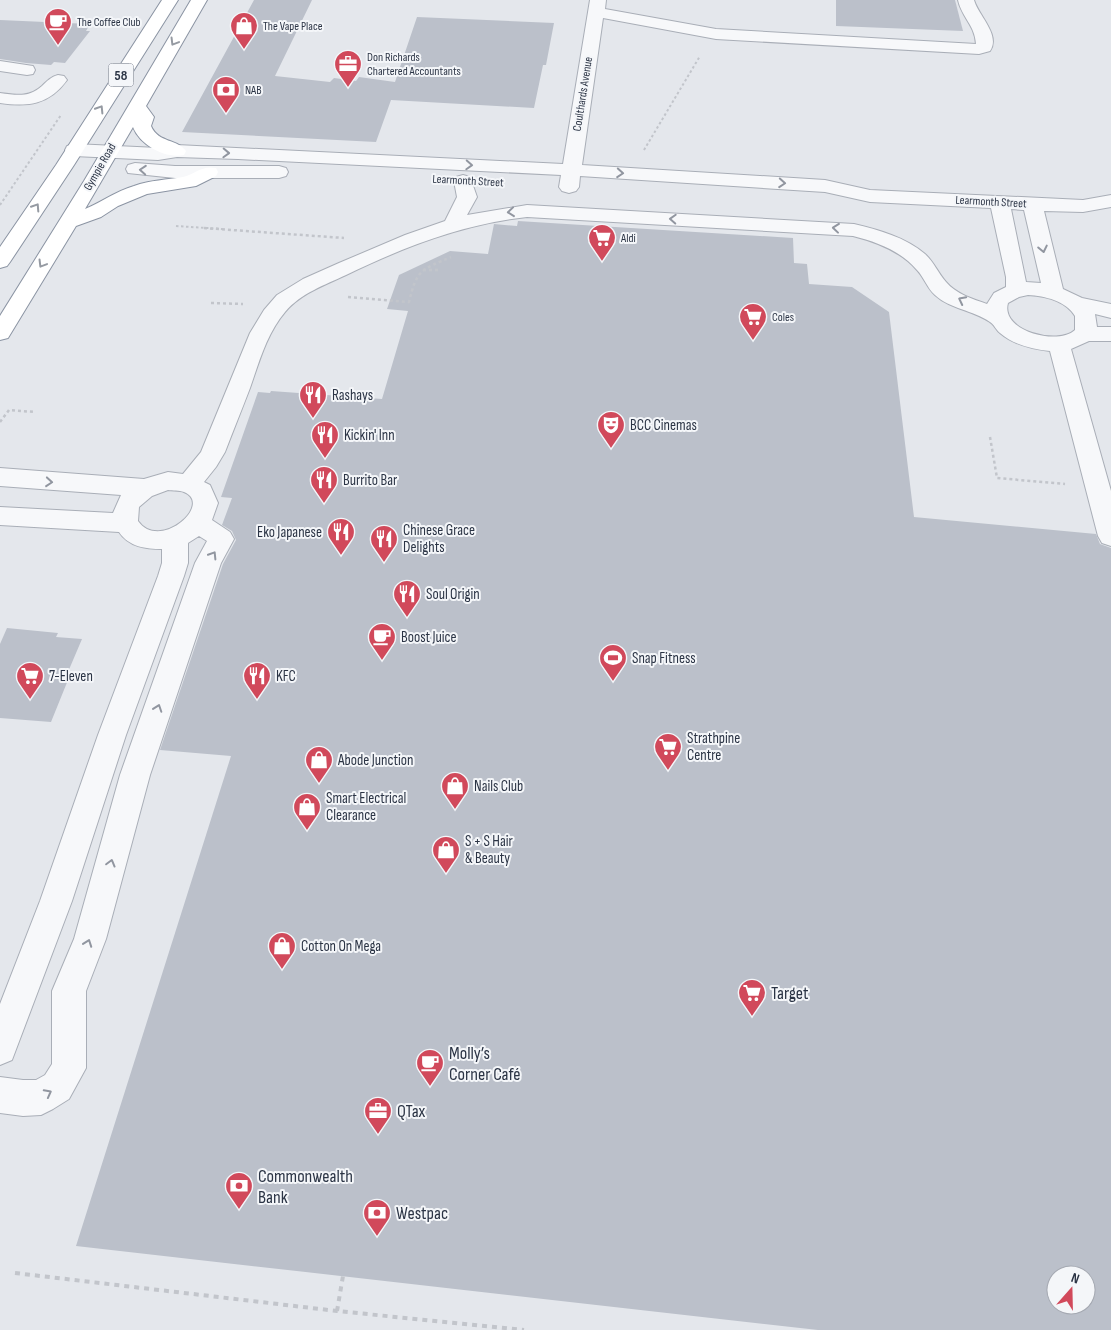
<svg xmlns="http://www.w3.org/2000/svg" width="1111" height="1330" font-family="'Sofia Sans Condensed',sans-serif">
<style>
.building{fill:#bbc0ca;fill-rule:evenodd}
.lines{fill:none;stroke-linecap:round;stroke-linejoin:round}
.minor-casing{stroke:#a9aeb7;stroke-width:2}
.highway-casing{stroke:#8b94a3;stroke-width:2}
.path-far2{stroke:#c2c5cb;stroke-width:2;stroke-dasharray:2.5 2.5;stroke-linecap:butt}
.path-far1{stroke:#c2c5cb;stroke-width:2.5;stroke-dasharray:3 3;stroke-linecap:butt}
.path{stroke:#c2c5cb;stroke-width:4;stroke-dasharray:5 5;stroke-linecap:butt}
.minor{fill:#f7f8fa;fill-rule:evenodd}
.highway{fill:#fff;fill-rule:evenodd}
.oneway{stroke:#959aa2}
.oneway2{stroke:#9196a0}
.labels{text-anchor:middle;dominant-baseline:central;stroke-width:4;stroke-linejoin:round;paint-order:stroke}
.far-poi-label{font-size:12px;fill:#2b3445;stroke:#f4f6f9;text-anchor:start}
.far-street-label{font-size:12px;fill:#2b3445;stroke:#f4f6f9}
.shield{fill:#f4f6f9;stroke:#676e7b;stroke-width:1}
.shield-label{font-size:14px;font-weight:bold;fill:#2b3445}
.poi-label{font-size:15px;fill:#2b3445;stroke:#f4f6f9;text-anchor:start}
.near-poi-label{font-size:18px;fill:#2b3445;stroke:#f4f6f9;text-anchor:start}
</style>
<rect width="100%" height="100%" fill="#e4e7ec"/>
<g class="building">
<path d="M254 0H312L275 76 330 82 334 78 356 81 359 77 395 82 417 17 554 23 546 65H543L534 108 391 100 376 142 182 132Z"/>
<path d="M836 0H955L963 31 836 26Z"/>
<path d="M0 20 90 24 86 31H90L65 63 54 62 51 65 26 63 0 59Z"/>
<path d="M518 221 793 238 794 263 807 264 809 284 852 287 889 312 914 517 1096 534 1100 544 1111 548V1330H818L76 1246 231 756 160 750 223 564 236 540 232 531 222 525 232 498 221 497 258 392 270 393 271 391 382 399 408 311 387 309 399 275 450 251 488 254 494 224 517 226ZM1056 1275H1086V1305H1056Z"/>
<path d="M7 628 58 633 56 637 82 639 65 679 68 680 51 722 0 718V644Z"/>
</g>
<g class="lines">
<defs>
<g id="minor">
<path d="M590 0H606L605 9 716 29 976 44C975 25 962 18 958 0H974C978 15 1001 35 990 51L979 54 716 39 603 18 582 165 825 180 870 190 1083 200 1111 195V207L1083 212 1044 211 1063 289 1082 298 1111 304V318L1095 314 1097 327H1111V341H1089L1071 349 1111 491V546L1102 543 1098 536 1050 351C1032 349 1014 345 1000 333 996 330 994 324 990 322 973 310 950 309 935 295 927 288 924 277 917 270 901 251 877 242 853 236L527 217C463 224 404 247 346 275 325 285 301 293 285 312 267 333 259 362 250 388 242 409 233 431 225 452L216 467 204 482 210 485 218 503 212 520 230 532 234 539 221 563 150 775 106 939 86 991V1068L69 1099 53 1109 41 1115 23 1116 0 1113V1077L23 1080H36L45 1075 52 1064V991L74 939 120 775 195 563 207 541 199 536 188 543V563L184 576 126 735 72 901 12 1060 0 1065V1004L40 901 98 735 158 576 162 563V549C146 549 129 547 119 532L0 525V507L113 513 121 495 0 486V468L144 479 168 472 183 474 201 452 250 333 264 310 277 295 303 279 339 263 405 235 445 221 457 197 454 181 456 177 463 175 470 177 477 197 467 215 527 205 854 224C879 230 905 237 925 254 934 262 938 273 946 282 956 294 973 299 987 304L994 293 1006 287V277L991 208 870 202 825 192 580 176 579 187 576 191 569 193 562 191 559 187 561 175 238 159 177 157 158 160 74 156 67 154 65 150 67 146 74 144 158 148 177 145 563 164ZM1011 209 1024 210 1041 283 1026 282ZM1028 295C1045 296 1066 301 1075 316V330C1058 346 1000 331 1008 303L1019 297ZM168 490C173 491 179 490 184 492 214 504 160 552 138 521L139 507 152 496Z"/>
<path d="M0 61 33 66 35 70 33 74 27 75 0 71Z"/>
<path d="M58 75 64 76 67 80C49 105 28 107 0 103V93C16 95 29 98 42 86 47 81 51 77 58 75Z"/>
<path d="M135 163 175 166H279L286 168 288 172 286 176 279 178H175L128 173 126 169 128 165Z"/>
</g>
<g id="highway">
<path d="M162 0H178L74 165 10 262 7 266 0 268V247L56 165Z"/>
<path d="M191 0H207L146 106 154 117 151 126C158 143 178 139 186 151L184 155C165 159 140 145 133 127L85 209C102 202 116 191 134 186 150 180 167 180 183 177 195 174 202 165 216 168L218 172 216 176 196 186 147 194 118 206 101 217 76 226 8 338 0 340V316L84 181Z"/>
</g>
</defs>
<use href="#minor" class="minor-casing"/>
<use href="#highway" class="highway-casing"/>
<g class="path-far2">
<path d="M644 150 700 56"/>
<path d="M0 205 61 115"/>
<path d="M176 226 222 229"/>
</g>
<g class="path-far1">
<path d="M204 228 344 238"/>
<path d="M423 270H438"/>
<path d="M348 297 409 302C417 269 421 270 451 257"/>
<path d="M211 303 243 304"/>
<path d="M0 422 9 410 35 412"/>
<path d="M990 437 997 478 1065 484"/>
</g>
<g class="path">
<path d="M15 1273 337 1311 524 1330"/>
<path d="M337 1311 343 1276"/>
</g>
<use href="#minor" class="minor"/>
<use href="#highway" class="highway"/>
</g>
<defs><path id="oneway-chevron" d="M-2-3.5L2.5 0L-2 3.5" fill="none" stroke-width="1.6" stroke-linecap="round" stroke-linejoin="round" transform="scale(1.25)"/></defs>
<g class="oneway">
<use href="#oneway-chevron" transform="translate(174 42) rotate(121)"/>
<use href="#oneway-chevron" transform="translate(100 109) rotate(-58)"/>
<use href="#oneway-chevron" transform="translate(36 207) rotate(-57)"/>
<use href="#oneway-chevron" transform="translate(42 264) rotate(121)"/>
</g>
<g class="oneway2">
<use href="#oneway-chevron" transform="translate(226 153) rotate(2)"/>
<use href="#oneway-chevron" transform="translate(469 165) rotate(3)"/>
<use href="#oneway-chevron" transform="translate(143 170) rotate(-176)"/>
<use href="#oneway-chevron" transform="translate(620 173) rotate(4)"/>
<use href="#oneway-chevron" transform="translate(782 183) rotate(4)"/>
<use href="#oneway-chevron" transform="translate(511 212) rotate(174)"/>
<use href="#oneway-chevron" transform="translate(673 219) rotate(-177)"/>
<use href="#oneway-chevron" transform="translate(836 228) rotate(-174)"/>
<use href="#oneway-chevron" transform="translate(1043 249) rotate(78)"/>
<use href="#oneway-chevron" transform="translate(962 300) rotate(-153)"/>
<use href="#oneway-chevron" transform="translate(49 482) rotate(5)"/>
<use href="#oneway-chevron" transform="translate(213 555) rotate(-58)"/>
<use href="#oneway-chevron" transform="translate(158 708) rotate(-71)"/>
<use href="#oneway-chevron" transform="translate(111 863) rotate(-75)"/>
<use href="#oneway-chevron" transform="translate(88 943) rotate(-70)"/>
<use href="#oneway-chevron" transform="translate(48 1093) rotate(-28)"/>
</g>
<defs>
<symbol id="cafe-pin" viewBox="-11 -11 22 30"><path d="M0 17L-7.5 6A9.5 9.5 0 1 1 7.5 6Z" fill="#d1495b" stroke="#f4f6f9"/><path d="M-5.5-4.5H6V0H3Q3 3.5 0 3.5H-2.5Q-5.5 3.5-5.5 0ZM3-3.2v2h1.7v-2ZM-6 4.5H4V6H-6Z" fill="#fff"/></symbol>
<symbol id="shop-pin" viewBox="-11 -11 22 30"><path d="M0 17L-7.5 6A9.5 9.5 0 1 1 7.5 6Z" fill="#d1495b" stroke="#f4f6f9"/><path d="M-5-2.5h2.3a2.7 3.5 0 0 1 5.4 0H5L5.5 6h-11ZM-1.5-2.5h3a1.5 2.3 0 0 0-3 0Z" fill="#fff"/></symbol>
<symbol id="office-pin" viewBox="-11 -11 22 30"><path d="M0 17L-7.5 6A9.5 9.5 0 1 1 7.5 6Z" fill="#d1495b" stroke="#f4f6f9"/><path d="M-6-3h4V-5.5h4V-3h4V5H-6ZM-1-4.5V-3h2v-1.5ZM-6 0V1H6V0Z" fill="#fff"/></symbol>
<symbol id="bank-pin" viewBox="-11 -11 22 30"><path d="M0 17L-7.5 6A9.5 9.5 0 1 1 7.5 6Z" fill="#d1495b" stroke="#f4f6f9"/><path d="M-6-4H6V4H-6ZM0-2.3a2.3 2.3 0 1 0 0 4.6a2.3 2.3 0 1 0 0-4.6Z" fill="#fff"/></symbol>
<symbol id="supermarket-pin" viewBox="-11 -11 22 30"><path d="M0 17L-7.5 6A9.5 9.5 0 1 1 7.5 6Z" fill="#d1495b" stroke="#f4f6f9"/><path d="M-6-5.5h2.5l.6 2H6L4.5 2H-2.5L-4.4-4H-6ZM-1.5 3.2a1.3 1.3 0 1 0 .1 0ZM3 3.2a1.3 1.3 0 1 0 .1 0Z" fill="#fff"/></symbol>
<symbol id="restaurant-pin" viewBox="-11 -11 22 30"><path d="M0 17L-7.5 6A9.5 9.5 0 1 1 7.5 6Z" fill="#d1495b" stroke="#f4f6f9"/><path d="M-5-6h1v4h1v-4h1v4h1v-4h1v5L-1.5 .5V6h-2V.5L-5-1ZM5-6V6H3V1.5H1.5Q1.5-4 5-6Z" fill="#fff"/></symbol>
<symbol id="theatre-pin" viewBox="-11 -11 22 30"><path d="M0 17L-7.5 6A9.5 9.5 0 1 1 7.5 6Z" fill="#d1495b" stroke="#f4f6f9"/><path d="M-5-5.5Q0-4 5-5.5V0Q5 5 0 6Q-5 5-5 0ZM-3.3-2.5H-1v1.5H-3.3ZM1-2.5H3.3v1.5H1ZM-2.8 1Q0 5.5 2.8 1Z" fill="#fff"/></symbol>
<symbol id="stadium-pin" viewBox="-11 -11 22 30"><path d="M0 17L-7.5 6A9.5 9.5 0 1 1 7.5 6Z" fill="#d1495b" stroke="#f4f6f9"/><path d="M0-5a6.5 5 0 1 0 0 10a6.5 5 0 1 0 0-10ZM-3.5-1.8h7v3.6h-7Z" fill="#fff"/></symbol>
</defs>
<g fill-rule="evenodd">
<use href="#cafe-pin" x="42" y="6" width="32" height="43"/>
<use href="#shop-pin" x="228" y="10" width="32" height="43"/>
<use href="#office-pin" x="332" y="48" width="32" height="43"/>
<use href="#bank-pin" x="210" y="74" width="32" height="43"/>
<use href="#supermarket-pin" x="586" y="222" width="32" height="43"/>
<use href="#supermarket-pin" x="737" y="301" width="32" height="43"/>
<use href="#restaurant-pin" x="297" y="379" width="32" height="43"/>
<use href="#theatre-pin" x="595" y="409" width="32" height="43"/>
<use href="#restaurant-pin" x="309" y="419" width="32" height="43"/>
<use href="#restaurant-pin" x="308" y="464" width="32" height="43"/>
<use href="#restaurant-pin" x="325" y="516" width="32" height="43"/>
<use href="#restaurant-pin" x="368" y="523" width="32" height="43"/>
<use href="#restaurant-pin" x="391" y="578" width="32" height="43"/>
<use href="#cafe-pin" x="366" y="621" width="32" height="43"/>
<use href="#stadium-pin" x="597" y="642" width="32" height="43"/>
<use href="#supermarket-pin" x="14" y="660" width="32" height="43"/>
<use href="#restaurant-pin" x="241" y="660" width="32" height="43"/>
<use href="#supermarket-pin" x="652" y="731" width="32" height="43"/>
<use href="#shop-pin" x="303" y="744" width="32" height="43"/>
<use href="#shop-pin" x="439" y="770" width="32" height="43"/>
<use href="#shop-pin" x="291" y="791" width="32" height="43"/>
<use href="#shop-pin" x="430" y="834" width="32" height="43"/>
<use href="#shop-pin" x="266" y="930" width="32" height="43"/>
<use href="#supermarket-pin" x="736" y="977" width="32" height="43"/>
<use href="#cafe-pin" x="414" y="1047" width="32" height="43"/>
<use href="#office-pin" x="362" y="1095" width="32" height="43"/>
<use href="#bank-pin" x="223" y="1170" width="32" height="43"/>
<use href="#bank-pin" x="361" y="1197" width="32" height="43"/>
</g>
<g class="labels">
<g class="far-poi-label">
<text x="77" y="22">The Coffee Club</text>
<text x="263" y="26">The Vape Place</text>
<text x="367" y="57">Don Richards<tspan x="367" dy="14">Chartered Accountants</tspan></text>
<text x="245" y="90">NAB</text>
<text x="621" y="238">Aldi</text>
<text x="772" y="317">Coles</text>
</g>
<g class="far-street-label">
<text transform="translate(583 94) rotate(-81)">Coulthards Avenue</text>
<text transform="translate(100 167) rotate(-60)">Gympie Road</text>
<text transform="translate(468 181) rotate(3)">Learmonth Street</text>
<text transform="translate(991 202) rotate(3)">Learmonth Street</text>
</g>
<rect class="shield" x="108.5" y="63.5" width="25" height="23" rx="4"/>
<g class="shield-label">
<text x="121" y="75">58</text>
</g>
<g class="poi-label">
<text x="332" y="395">Rashays</text>
<text x="630" y="425">BCC Cinemas</text>
<text x="344" y="435">Kickin' Inn</text>
<text x="343" y="480">Burrito Bar</text>
<text x="403" y="530">Chinese Grace<tspan x="403" dy="17">Delights</tspan></text>
<text x="322" y="532" text-anchor="end">Eko Japanese</text>
<text x="426" y="594">Soul Origin</text>
<text x="401" y="637">Boost Juice</text>
<text x="632" y="658">Snap Fitness</text>
<text x="49" y="676">7-Eleven</text>
<text x="276" y="676">KFC</text>
<text x="687" y="738">Strathpine<tspan x="687" dy="17">Centre</tspan></text>
<text x="338" y="760">Abode Junction</text>
<text x="474" y="786">Nails Club</text>
<text x="326" y="798">Smart Electrical<tspan x="326" dy="17">Clearance</tspan></text>
<text x="465" y="841">S + S Hair<tspan x="465" dy="17">&amp; Beauty</tspan></text>
<text x="301" y="946">Cotton On Mega</text>
</g>
<g class="near-poi-label">
<text x="771" y="993">Target</text>
<text x="449" y="1053">Molly’s<tspan x="449" dy="21">Corner Café</tspan></text>
<text x="397" y="1111">QTax</text>
<text x="258" y="1176">Commonwealth<tspan x="258" dy="21">Bank</tspan></text>
<text x="396" y="1213">Westpac</text>
</g>
</g>
<g transform="translate(1071 1290) rotate(20)"><circle r="24" fill="#f4f6f9" stroke="#a4a8b1"/>
<path d="M0-4L9 19L0 12L-9 19Z" fill="#d1495b"/>
<text y="-8" font-size="14" font-weight="bold" text-anchor="middle" fill="#2b3445">N</text>
</g>
</svg>
